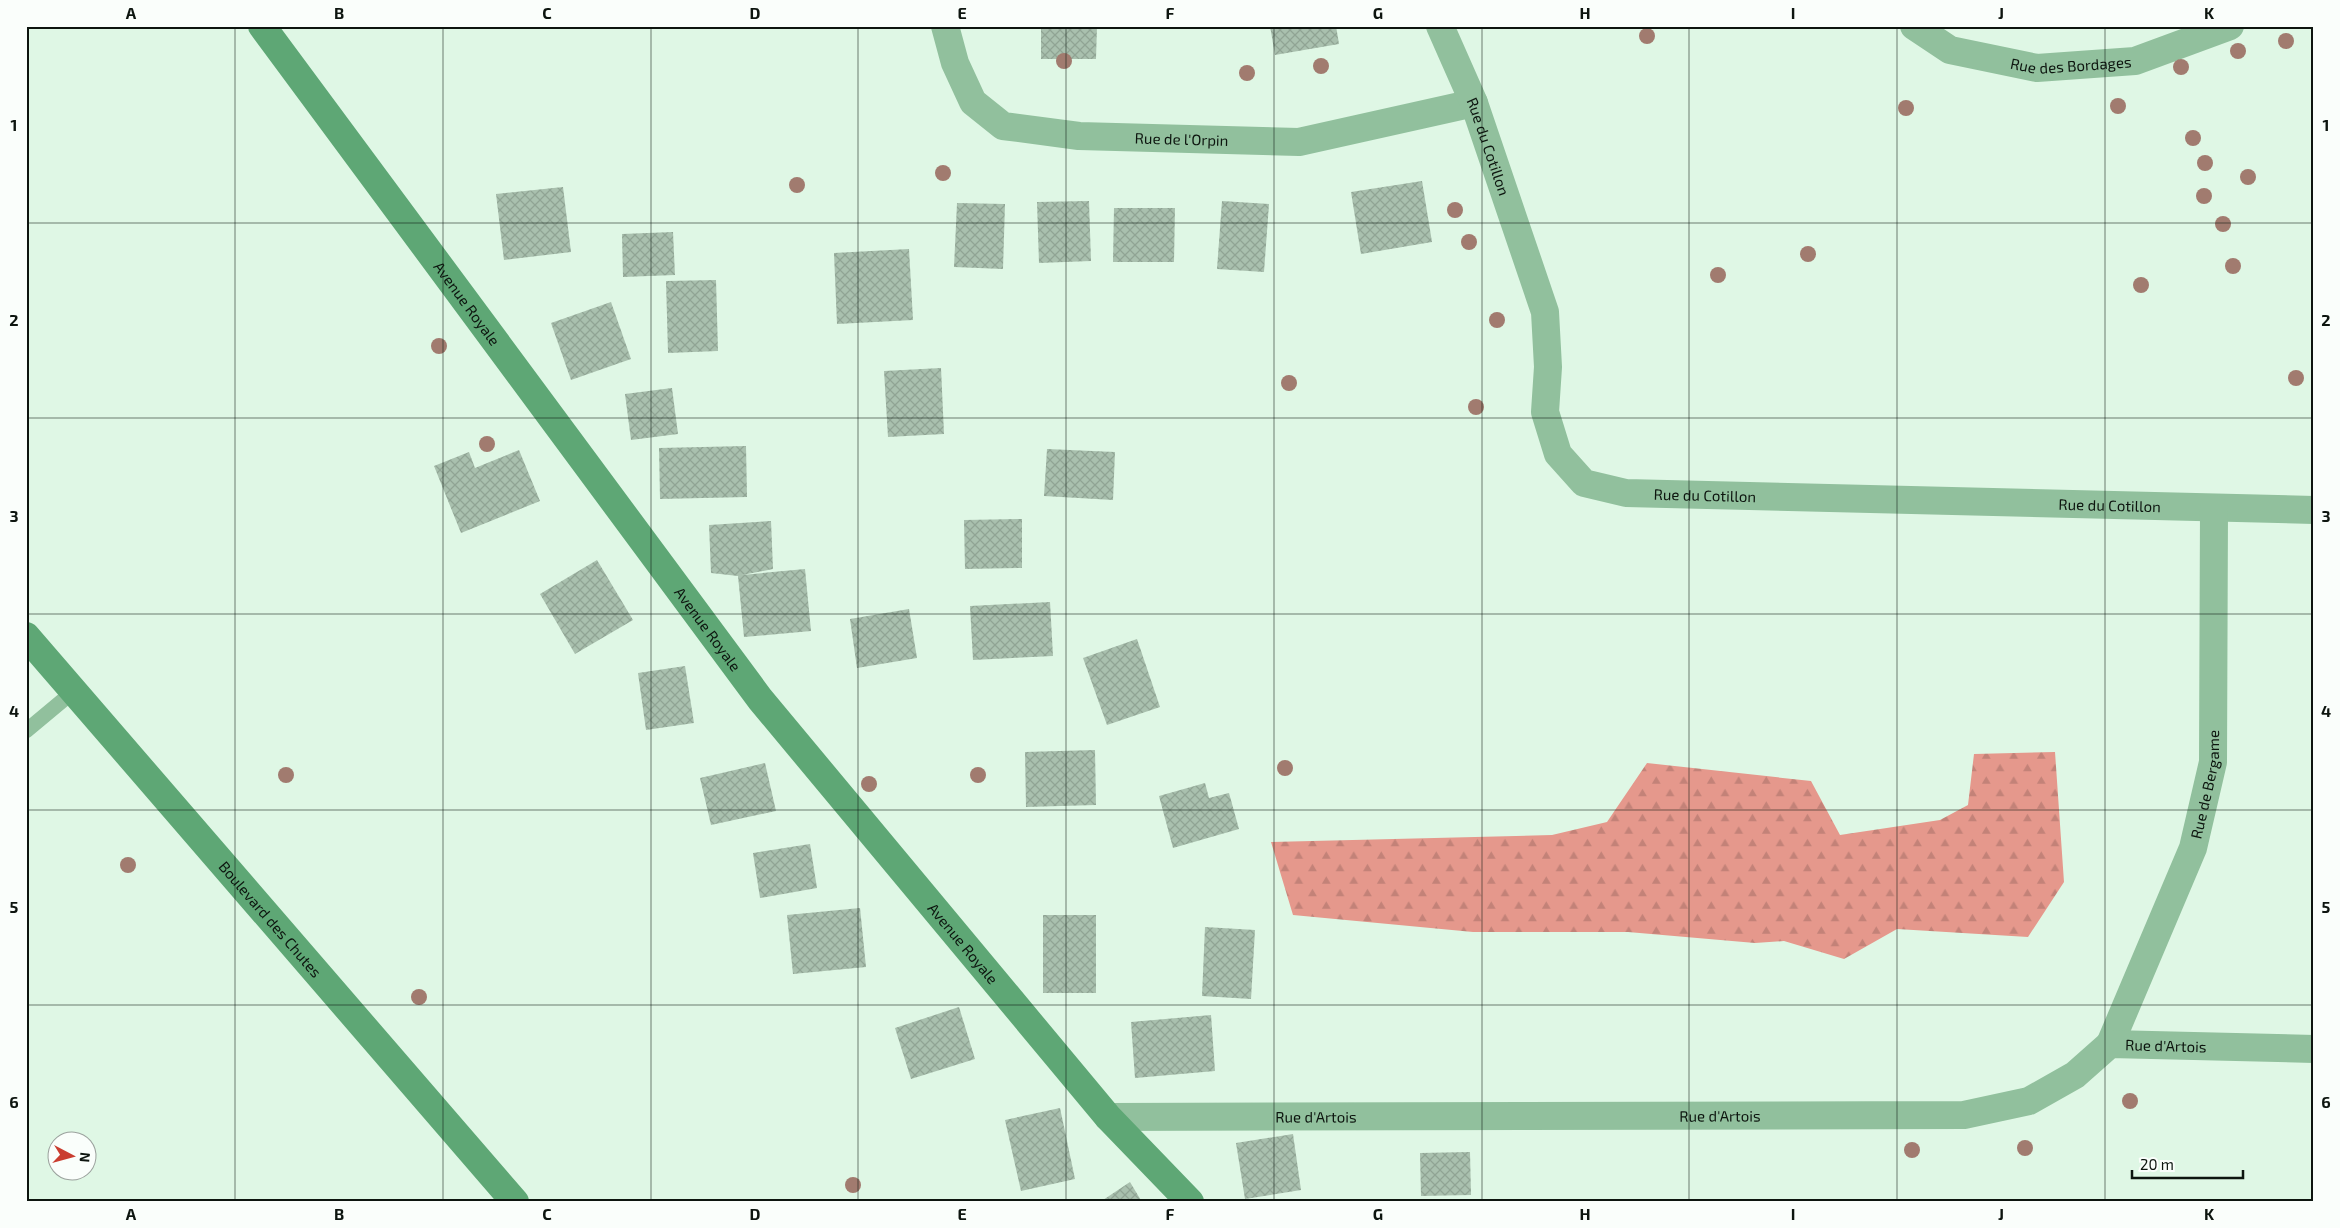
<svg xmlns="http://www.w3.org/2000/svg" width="2340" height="1228" font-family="'Exo 2',sans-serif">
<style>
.forest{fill:url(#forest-firs)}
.building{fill:url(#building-cross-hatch)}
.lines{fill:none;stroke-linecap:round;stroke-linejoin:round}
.lane{stroke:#91c09d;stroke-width:15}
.street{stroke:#91c09d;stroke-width:28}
.secondary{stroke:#5ea775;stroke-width:28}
.tree{fill:#a17b6f}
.grid{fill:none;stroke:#0d150f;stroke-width:1;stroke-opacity:0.55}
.labels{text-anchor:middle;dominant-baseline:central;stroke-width:5;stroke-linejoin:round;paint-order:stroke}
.street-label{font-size:15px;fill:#0d150f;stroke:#fafefb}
.neatline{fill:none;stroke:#0d150f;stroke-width:2}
.grid-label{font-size:16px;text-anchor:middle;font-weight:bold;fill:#0d150f}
</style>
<defs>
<pattern id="forest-firs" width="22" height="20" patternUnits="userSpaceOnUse" patternTransform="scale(1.25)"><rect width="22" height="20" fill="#e5988c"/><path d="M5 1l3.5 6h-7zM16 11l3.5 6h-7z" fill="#c38278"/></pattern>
<pattern id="building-cross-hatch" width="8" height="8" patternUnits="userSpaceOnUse" patternTransform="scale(1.25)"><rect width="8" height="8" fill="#a9c0ae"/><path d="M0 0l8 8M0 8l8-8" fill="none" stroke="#90a494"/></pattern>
</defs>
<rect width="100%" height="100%" fill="#dff7e5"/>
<path class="forest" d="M2055 752 2064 882 2028 937 1897 929 1844 959 1784 941 1755 943 1628 932H1473L1293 915 1271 842 1552 835 1607 822 1647 763 1811 781 1840 835 1940 820 1968 805 1974 754Z"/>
<g class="building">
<path d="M1041 26H1097L1096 59H1041Z"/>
<path d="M1270 26H1336L1339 44 1275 55Z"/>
<path d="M1422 181 1432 242 1361 254 1351 192Z"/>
<path d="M563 187 571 252 504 260 496 194Z"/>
<path d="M1089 201 1091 261 1039 263 1037 202Z"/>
<path d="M1222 201 1269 204 1264 272 1217 269Z"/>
<path d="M957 203 1005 204 1003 269 954 267Z"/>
<path d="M1114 208H1175L1174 262H1113Z"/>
<path d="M673 232 675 275 623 277 622 234Z"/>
<path d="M909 249 913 320 837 324 834 253Z"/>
<path d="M716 280 718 351 668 353 666 281Z"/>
<path d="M611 302 631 359 571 380 551 323Z"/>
<path d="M941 368 944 434 888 437 884 371Z"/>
<path d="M672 388 678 434 631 440 625 394Z"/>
<path d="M746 446 747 497 660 499 659 448Z"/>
<path d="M1047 449 1115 452 1113 500 1044 496Z"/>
<path d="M519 450 540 501 461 533 434 466 469 452 475 468Z"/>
<path d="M1022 519V568L965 569 964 520Z"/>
<path d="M771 521 773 569 742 575 805 569 811 631 744 637 738 576 711 573 709 525Z"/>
<path d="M597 560 633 620 575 654 540 594Z"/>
<path d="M1050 602 1053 656 973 660 970 606Z"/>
<path d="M909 609 917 658 857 668 850 619Z"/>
<path d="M1137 639 1160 707 1107 725 1083 658Z"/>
<path d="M685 666 694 723 646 730 638 673Z"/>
<path d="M1095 750 1096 805 1026 807 1025 752Z"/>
<path d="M765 763 776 811 711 825 700 778Z"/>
<path d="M1205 783 1209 798 1229 793 1239 829 1173 848 1159 796Z"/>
<path d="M810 844 817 888 760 898 753 853Z"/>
<path d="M860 908 866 967 793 974 787 915Z"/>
<rect x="1043" y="915" width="53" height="78"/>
<path d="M1205 927 1255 930 1251 999 1202 996Z"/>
<path d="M959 1007 975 1059 911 1079 895 1028Z"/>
<path d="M1211 1015 1215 1071 1135 1078 1131 1022Z"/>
<path d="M1060 1108 1075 1179 1021 1191 1005 1120Z"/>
<path d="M1293 1134 1301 1190 1245 1199 1236 1143Z"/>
<path d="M1470 1152 1471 1195 1421 1196 1420 1153Z"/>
<path d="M1130 1182 1142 1202H1100Z"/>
</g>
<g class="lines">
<path class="lane" d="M26 731 74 691"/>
<g class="street">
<path id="s1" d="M945 26 955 63 973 102 1003 126 1079 136 1299 142 1474 103"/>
<path id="s2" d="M1440 26 1474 103 1545 312 1548 367 1545 412 1558 454 1584 483 1626 493 2314 510"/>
<path id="s3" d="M1914 26 1950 50 2037 68 2135 61 2230 26"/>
<path id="s4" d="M2110 1044 2193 848 2213 762 2214 509"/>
<path id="s5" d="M1108 1117 1964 1115 2029 1101 2075 1075 2110 1044 2314 1049"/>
</g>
<g class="secondary">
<path id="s6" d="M262 26 760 699 1108 1117 1190 1202"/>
<path id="s7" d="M26 636 515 1202"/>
</g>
</g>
<g class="tree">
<circle cx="1647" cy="36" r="8"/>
<circle cx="2286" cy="41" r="8"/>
<circle cx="2238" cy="51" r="8"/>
<circle cx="1064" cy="61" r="8"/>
<circle cx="1321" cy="66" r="8"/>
<circle cx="2181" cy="67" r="8"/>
<circle cx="1247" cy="73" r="8"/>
<circle cx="2118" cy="106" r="8"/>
<circle cx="1906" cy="108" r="8"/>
<circle cx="2193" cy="138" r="8"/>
<circle cx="2205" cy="163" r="8"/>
<circle cx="943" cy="173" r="8"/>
<circle cx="2248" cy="177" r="8"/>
<circle cx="797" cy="185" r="8"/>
<circle cx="2204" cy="196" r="8"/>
<circle cx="1455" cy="210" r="8"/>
<circle cx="2223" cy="224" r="8"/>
<circle cx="1469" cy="242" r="8"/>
<circle cx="1808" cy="254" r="8"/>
<circle cx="2233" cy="266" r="8"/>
<circle cx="1718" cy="275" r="8"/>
<circle cx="2141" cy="285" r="8"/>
<circle cx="1497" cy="320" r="8"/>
<circle cx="439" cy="346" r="8"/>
<circle cx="2296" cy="378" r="8"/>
<circle cx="1289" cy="383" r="8"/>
<circle cx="1476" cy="407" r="8"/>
<circle cx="487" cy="444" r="8"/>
<circle cx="1285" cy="768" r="8"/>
<circle cx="286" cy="775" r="8"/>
<circle cx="978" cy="775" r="8"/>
<circle cx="869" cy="784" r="8"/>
<circle cx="128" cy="865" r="8"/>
<circle cx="419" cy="997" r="8"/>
<circle cx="2130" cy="1101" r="8"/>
<circle cx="2025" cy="1148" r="8"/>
<circle cx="1912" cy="1150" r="8"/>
<circle cx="853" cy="1185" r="8"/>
</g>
<path class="grid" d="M235 26V1202M443 26V1202M651 26V1202M858 26V1202M1066 26V1202M1274 26V1202M1482 26V1202M1689 26V1202M1897 26V1202M2105 26V1202M26 223H2314M26 418H2314M26 614H2314M26 810H2314M26 1005H2314"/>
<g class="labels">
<g class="street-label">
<text stroke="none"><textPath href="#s3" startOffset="166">Rue des Bordages</textPath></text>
<text stroke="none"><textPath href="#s1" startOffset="299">Rue de l'Orpin</textPath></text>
<text stroke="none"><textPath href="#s2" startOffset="130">Rue du Cotillon</textPath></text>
<text stroke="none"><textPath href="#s6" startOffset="345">Avenue Royale</textPath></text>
<text stroke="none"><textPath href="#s2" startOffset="610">Rue du Cotillon</textPath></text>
<text stroke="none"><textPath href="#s2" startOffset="1015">Rue du Cotillon</textPath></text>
<text stroke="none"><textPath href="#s6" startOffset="750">Avenue Royale</textPath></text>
<text stroke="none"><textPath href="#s4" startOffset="278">Rue de Bergame</textPath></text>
<text stroke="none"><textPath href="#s7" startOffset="374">Boulevard des Chutes</textPath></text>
<text stroke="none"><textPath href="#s6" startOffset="1155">Avenue Royale</textPath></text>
<text stroke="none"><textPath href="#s5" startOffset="1078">Rue d'Artois</textPath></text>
<text stroke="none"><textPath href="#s5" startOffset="612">Rue d'Artois</textPath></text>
<text stroke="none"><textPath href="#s5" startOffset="208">Rue d'Artois</textPath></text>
</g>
</g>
<rect width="2340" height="1228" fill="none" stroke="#fafefb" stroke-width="55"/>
<g transform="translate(72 1156) rotate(96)"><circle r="24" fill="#fafefb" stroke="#9ba19d"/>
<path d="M0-4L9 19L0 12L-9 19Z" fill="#ca3d30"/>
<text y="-8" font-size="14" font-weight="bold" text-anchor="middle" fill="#0d150f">N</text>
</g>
<path d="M2132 1170v8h111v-8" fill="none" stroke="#0d150f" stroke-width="2.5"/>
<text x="2140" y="1170" font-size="15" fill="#0d150f" stroke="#fafefb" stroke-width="4" paint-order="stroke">20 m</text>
<rect x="28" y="28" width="2284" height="1172" class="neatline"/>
<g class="grid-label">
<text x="131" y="19">A</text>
<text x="339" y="19">B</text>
<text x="547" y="19">C</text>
<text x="755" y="19">D</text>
<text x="962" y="19">E</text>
<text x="1170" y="19">F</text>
<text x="1378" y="19">G</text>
<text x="1585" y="19">H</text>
<text x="1793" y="19">I</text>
<text x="2001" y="19">J</text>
<text x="2209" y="19">K</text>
<text x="14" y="131">1</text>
<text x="2326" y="131">1</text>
<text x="14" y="326">2</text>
<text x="2326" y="326">2</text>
<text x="14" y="522">3</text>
<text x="2326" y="522">3</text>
<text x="14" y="717">4</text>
<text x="2326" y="717">4</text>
<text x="14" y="913">5</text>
<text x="2326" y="913">5</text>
<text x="14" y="1108">6</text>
<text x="2326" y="1108">6</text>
<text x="131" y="1220">A</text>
<text x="339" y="1220">B</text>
<text x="547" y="1220">C</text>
<text x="755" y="1220">D</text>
<text x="962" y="1220">E</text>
<text x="1170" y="1220">F</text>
<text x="1378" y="1220">G</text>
<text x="1585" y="1220">H</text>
<text x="1793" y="1220">I</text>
<text x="2001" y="1220">J</text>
<text x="2209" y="1220">K</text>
</g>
</svg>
